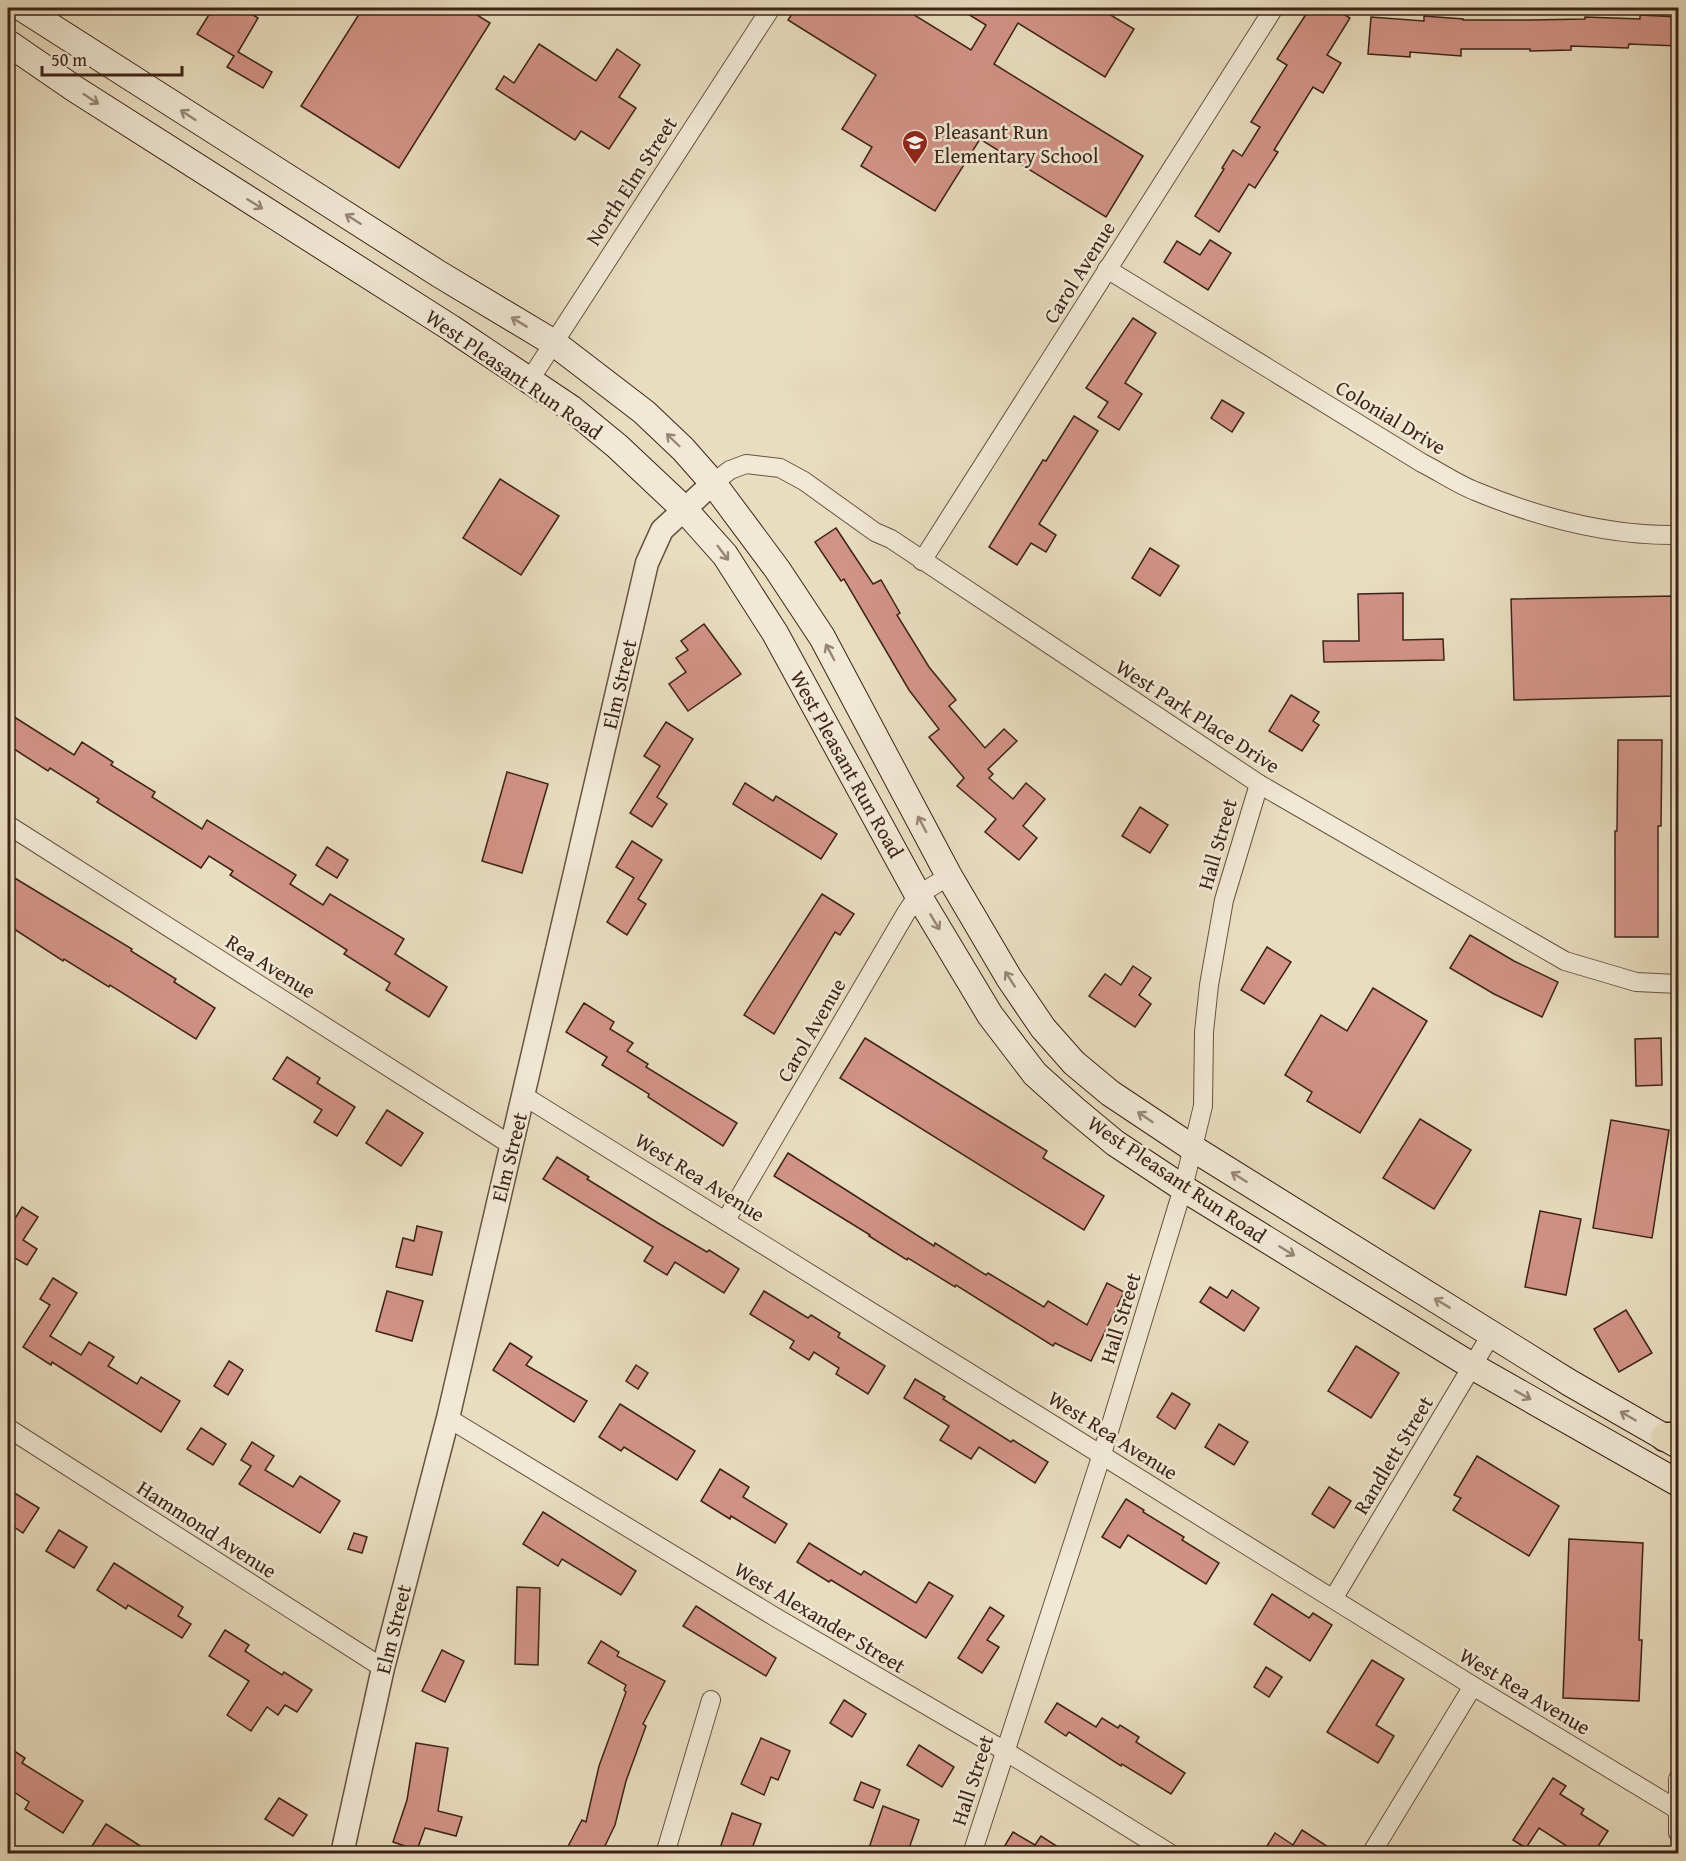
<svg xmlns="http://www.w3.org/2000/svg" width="1686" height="1861" font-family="'Gentium Book Plus',serif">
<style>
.building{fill:#d29387;stroke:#3d2317;stroke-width:1.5}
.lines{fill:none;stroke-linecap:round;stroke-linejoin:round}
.minor-casing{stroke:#685241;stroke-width:20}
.tertiary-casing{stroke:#685241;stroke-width:25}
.secondary-casing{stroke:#3d2317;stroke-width:28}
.primary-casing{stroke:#3d2317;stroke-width:31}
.minor{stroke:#f1e9d6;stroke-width:18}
.tertiary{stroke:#f1e9d6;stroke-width:22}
.secondary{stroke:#f1e9d6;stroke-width:26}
.primary{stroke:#e9ddc0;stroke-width:28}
.oneway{stroke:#978676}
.labels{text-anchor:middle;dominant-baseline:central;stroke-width:5;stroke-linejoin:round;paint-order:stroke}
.poi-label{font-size:21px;fill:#3d2317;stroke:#f1e9d6;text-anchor:start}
.street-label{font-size:21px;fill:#3d2317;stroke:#f1e9d6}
</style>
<rect width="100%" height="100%" fill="#e9ddc0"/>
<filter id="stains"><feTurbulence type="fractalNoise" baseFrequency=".00333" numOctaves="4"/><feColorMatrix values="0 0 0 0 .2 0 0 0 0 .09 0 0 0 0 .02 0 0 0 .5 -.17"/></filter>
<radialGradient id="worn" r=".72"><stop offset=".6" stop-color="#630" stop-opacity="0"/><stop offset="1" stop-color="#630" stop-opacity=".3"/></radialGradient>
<g class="building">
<path d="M213 8H242L258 18 238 52 272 72 263 88 227 67 234 56 197 34Z"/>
<path d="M363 8H466L490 23 399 168 301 106Z"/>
<path d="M796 8H903L971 50 986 25 958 8H1099L1134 29 1105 77 1018 23 994 64 1143 156 1106 217 980 139 935 211 861 166 872 147 842 129 876 75 788 20Z"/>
<path d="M1310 8H1333L1350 18 1327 55 1341 63 1323 93 1313 87 1274 150 1278 152 1255 188 1249 184 1219 232 1195 216 1224 169 1222 168 1233 150 1242 156 1260 127 1251 122 1287 65 1277 59Z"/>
<path d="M1640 15 1678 17V46L1629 44 1628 48 1571 46V50L1530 51V49H1461V56L1410 52V57L1368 54 1371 17 1424 21V16L1463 19V20H1530L1585 19V17L1640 19Z"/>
<path d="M539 44 596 81 617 49 640 65 619 97 636 108 609 149 581 131 575 140 496 89 504 76 514 83Z"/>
<path d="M1210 240 1231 253 1208 290 1164 262 1177 241 1200 255Z"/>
<path d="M1133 318 1156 333 1125 383 1142 394 1119 430 1098 417 1108 402 1086 388Z"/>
<path d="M1222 400 1244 413 1232 432 1211 418Z"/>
<path d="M1074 416 1098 431 1039 524 1056 535 1046 552 1031 543 1017 565 989 547 1043 460 1046 461Z"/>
<path d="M500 479 559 516 521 575 463 538Z"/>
<path d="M836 528 873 584 881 580 900 613 897 615 929 667 956 700 949 706 985 748 1004 729 1017 741 988 769 993 774 989 778 1013 799 1026 783 1045 799 1023 826 1037 838 1019 860 985 832 996 819 957 786 964 778 929 737 939 729 909 690 844 579 841 581 815 542Z"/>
<path d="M1150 548 1179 566 1160 596 1132 578Z"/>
<path d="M1403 593V640L1443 639 1444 660 1324 662 1323 641H1359L1358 594Z"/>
<path d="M1674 596 1676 696 1514 700 1511 599Z"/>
<path d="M704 624 741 674 688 711 669 684 686 672 676 658 688 650 681 641Z"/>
<path d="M1291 695 1319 712 1313 721 1319 725 1302 751 1269 731Z"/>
<path d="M8 713 74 755 82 742 113 762 111 765 155 792 152 797 202 829 207 820 296 875 290 884 323 905 330 894 404 939 395 954 447 987 429 1017 386 990 390 983 344 954 347 950 230 875 233 871 209 856 201 868 97 802 99 799 50 768 48 771 8 745Z"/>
<path d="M666 722 693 739 657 797 667 804 652 827 630 813 660 766 644 756Z"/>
<path d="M1618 740H1662L1661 826H1658V937H1615V831H1617Z"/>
<path d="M507 772 548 784 522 873 482 861Z"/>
<path d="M745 783 773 801 776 796 837 834 821 859 733 804Z"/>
<path d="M1140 807 1168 825 1150 853 1122 836Z"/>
<path d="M632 841 662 860 638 899 646 904 627 935 607 922 634 878 616 867Z"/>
<path d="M327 847 348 860 337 878 316 865Z"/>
<path d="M8 874 132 949 131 951 176 979 174 982 215 1008 196 1039 110 985 109 987 64 959 63 961 8 925Z"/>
<path d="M822 894 854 914 840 935 835 932 774 1034 744 1015Z"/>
<path d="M1470 935 1514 961 1558 982 1542 1017 1494 994 1450 968Z"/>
<path d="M1267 947 1291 962 1264 1004 1241 990Z"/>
<path d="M1133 966 1151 978 1139 995 1151 1004 1135 1027 1089 996 1105 974 1121 985Z"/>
<path d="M1373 988 1427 1021 1360 1133 1307 1101 1312 1092 1285 1075 1321 1015 1347 1031Z"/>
<path d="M584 1003 614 1022 610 1029 633 1043 627 1051 648 1064 646 1067 737 1123 723 1146 648 1097 649 1094 602 1065 607 1057 566 1032Z"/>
<path d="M865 1038 1047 1151 1043 1158 1104 1196 1084 1230 840 1078Z"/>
<path d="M1661 1038 1662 1085 1636 1086 1635 1039Z"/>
<path d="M287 1057 320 1078 317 1083 355 1107 337 1136 314 1122 322 1110 273 1079Z"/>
<path d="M387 1110 423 1133 401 1166 366 1143Z"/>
<path d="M1420 1119 1471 1150 1434 1209 1383 1178Z"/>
<path d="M1611 1120 1669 1130 1652 1238 1593 1228Z"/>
<path d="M788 1153 934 1246 935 1243 986 1275 988 1273 1044 1307 1048 1301 1087 1325 1107 1283 1124 1292 1091 1361 1055 1343 1053 1346 956 1285 955 1287 908 1258 907 1260 869 1236 870 1235 774 1176Z"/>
<path d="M557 1157 589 1177 587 1179 658 1223 707 1252 709 1250 739 1269 724 1293 675 1262 667 1275 644 1261 653 1247 543 1179Z"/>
<path d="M22 1207 38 1217 23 1240 37 1249 27 1265 13 1257 8 1265V1230Z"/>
<path d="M1540 1211 1581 1219 1566 1295 1525 1287Z"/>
<path d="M417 1226 442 1232 432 1275 396 1267 403 1238 414 1241Z"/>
<path d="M53 1278 77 1293 50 1336 81 1355 89 1342 114 1357 108 1366 137 1384 141 1377 180 1401 161 1432 52 1362 51 1365 23 1347 50 1305 40 1299Z"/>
<path d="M1210 1287 1227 1298 1232 1290 1259 1308 1244 1331 1200 1302Z"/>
<path d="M387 1291 423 1301 412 1341 376 1331Z"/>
<path d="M764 1291 808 1318 811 1315 840 1333 838 1337 885 1366 868 1394 836 1374 839 1368 814 1352 809 1360 790 1348 794 1341 750 1314Z"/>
<path d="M1626 1310 1652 1353 1619 1372 1594 1329Z"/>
<path d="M510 1343 532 1357 526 1365 587 1401 574 1422 493 1370Z"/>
<path d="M1356 1346 1399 1373 1371 1418 1328 1391Z"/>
<path d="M229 1361 243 1370 228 1395 214 1386Z"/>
<path d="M636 1365 648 1373 638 1389 626 1381Z"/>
<path d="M915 1379 945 1397 943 1399 1011 1442 1013 1440 1048 1462 1035 1483 979 1447 971 1459 940 1440 949 1426 904 1398Z"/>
<path d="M1172 1393 1190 1404 1175 1429 1157 1417Z"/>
<path d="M620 1404 695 1451 677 1480 624 1447 621 1451 599 1437Z"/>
<path d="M1219 1424 1248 1442 1234 1465 1205 1447Z"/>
<path d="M201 1428 226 1444 213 1465 187 1449Z"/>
<path d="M252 1442 274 1456 265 1470 293 1487 300 1476 340 1501 320 1533 239 1484 251 1466 241 1460Z"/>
<path d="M1477 1456 1559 1506 1529 1556 1453 1510 1461 1498 1454 1495Z"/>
<path d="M720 1469 749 1487 743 1497 787 1524 775 1543 731 1516 730 1519 701 1501Z"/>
<path d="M1329 1487 1351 1501 1334 1528 1312 1514Z"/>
<path d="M8 1489 39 1508 23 1533 8 1523Z"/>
<path d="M1126 1499 1144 1510 1143 1512 1184 1537 1182 1540 1219 1563 1206 1584 1128 1535 1120 1548 1102 1537Z"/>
<path d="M543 1512 636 1571 621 1595 562 1559 558 1566 523 1544Z"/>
<path d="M59 1530 87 1547 74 1568 46 1551Z"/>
<path d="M354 1533 367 1537 362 1553 348 1549Z"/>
<path d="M1569 1539 1643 1543 1639 1640H1642L1639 1701 1563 1698Z"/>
<path d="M809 1543 861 1575 864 1571 916 1603 929 1582 953 1596 926 1638 831 1580 829 1582 797 1562Z"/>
<path d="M114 1563 183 1607 178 1616 191 1624 182 1638 128 1605 126 1609 97 1590Z"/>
<path d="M517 1587 540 1588 538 1665 515 1664Z"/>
<path d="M1272 1594 1309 1618 1313 1613 1332 1625 1310 1661 1254 1624Z"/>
<path d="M696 1606 776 1658 766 1676 683 1626Z"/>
<path d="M990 1607 1004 1616 987 1640 999 1647 982 1673 958 1658Z"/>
<path d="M225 1630 249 1645 245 1651 282 1675 284 1672 312 1690 297 1712 285 1705 278 1715 267 1707 251 1731 227 1715 249 1681 209 1656Z"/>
<path d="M601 1641 619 1652 617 1656 665 1681 643 1724 646 1726 626 1781 615 1825 601 1854H564L582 1820 586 1822 599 1766 626 1692 624 1690 626 1685 588 1663Z"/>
<path d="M442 1650 464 1661 445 1702 422 1691Z"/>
<path d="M1372 1660 1404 1679 1376 1725 1394 1736 1378 1763 1327 1732Z"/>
<path d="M1266 1667 1282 1677 1269 1697 1254 1687Z"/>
<path d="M844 1700 866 1714 852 1737 830 1723Z"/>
<path d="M1057 1703 1096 1727 1102 1718 1118 1728 1120 1725 1139 1737 1136 1742 1185 1773 1171 1794 1122 1764 1121 1766 1069 1732 1066 1736 1045 1722Z"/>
<path d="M761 1738 790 1751 778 1780 771 1777 764 1795 741 1784Z"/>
<path d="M416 1743 448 1748 438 1811 462 1817 456 1836 425 1828 417 1850 393 1842 407 1800Z"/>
<path d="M919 1745 954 1767 942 1787 907 1765Z"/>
<path d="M8 1747 25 1758 22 1763 83 1801 63 1833 25 1809 29 1802 8 1788Z"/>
<path d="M1553 1778 1566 1786 1560 1794 1584 1809 1581 1814 1608 1831 1593 1854H1579L1539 1828 1526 1848 1513 1840Z"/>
<path d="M861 1782 880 1790 873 1808 854 1800Z"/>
<path d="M279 1798 307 1815 293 1836 265 1819Z"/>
<path d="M883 1806 919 1820 907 1854H867Z"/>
<path d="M732 1813 761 1824 750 1854H718Z"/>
<path d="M106 1824 153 1854H104L92 1846Z"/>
<path d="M1302 1830 1339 1854H1262L1275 1833 1293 1845Z"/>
<path d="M1013 1832 1035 1845 1041 1836 1069 1854H1014L1004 1847Z"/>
</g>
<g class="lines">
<defs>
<g id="minor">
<path d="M1107 269 1422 463C1440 472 1457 484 1475 491 1540 518 1608 536 1678 535"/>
<path d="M529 381 771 8"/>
<path d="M713 483 730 470 746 464 780 468 804 481 875 532 891 539 1259 784 1565 961 1636 982 1678 984"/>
<path d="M922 561 1274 8"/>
<path d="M8 825 511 1145"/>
<path d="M524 1096 1473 1686 1678 1810"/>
<path d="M726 1220 906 913 918 895 949 876"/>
<path d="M448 1418 775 1617 1005 1751 1171 1854"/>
<path d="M8 1428 383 1668"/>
<path d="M1333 1599 1492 1333"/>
<path d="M1678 1779V1833"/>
<path d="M665 1854 711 1700"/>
<path d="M972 1854 1102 1454 1183 1188 1203 1106 1204 1032 1209 985 1224 900 1259 784"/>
<path d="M1371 1854 1473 1686"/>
</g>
<path id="tertiary" d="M342 1854 383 1668 448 1418 647 563 662 530 713 483"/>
<g id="secondary">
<path d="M22 8 439 274 554 343 644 412 683 449 713 483 777 569 822 637 949 876 1009 978 1043 1028 1074 1063 1110 1093 1194 1149 1570 1383 1678 1445"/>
<path d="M8 43 75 89 451 328 572 409 617 446 684 509 725 555 775 633 918 895 990 1015 1035 1074 1074 1109 1115 1143 1183 1188 1472 1366 1678 1483"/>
</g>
<path id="primary" d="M1665 1437H1678"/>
</defs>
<use href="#minor" class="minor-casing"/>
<use href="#tertiary" class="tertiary-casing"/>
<use href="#secondary" class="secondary-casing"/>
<use href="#primary" class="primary-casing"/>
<use href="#minor" class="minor"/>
<use href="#tertiary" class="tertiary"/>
<use href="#secondary" class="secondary"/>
<use href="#primary" class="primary"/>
</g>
<defs><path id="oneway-shaft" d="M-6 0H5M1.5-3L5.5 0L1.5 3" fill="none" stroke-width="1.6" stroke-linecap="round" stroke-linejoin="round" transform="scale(1.5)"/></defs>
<g class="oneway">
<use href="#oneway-shaft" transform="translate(91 99) rotate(33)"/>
<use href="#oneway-shaft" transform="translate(188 115) rotate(-147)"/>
<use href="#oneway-shaft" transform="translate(255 204) rotate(32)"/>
<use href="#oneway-shaft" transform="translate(353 219) rotate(-148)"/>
<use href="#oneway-shaft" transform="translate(519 322) rotate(-149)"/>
<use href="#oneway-shaft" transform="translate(673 440) rotate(-136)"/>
<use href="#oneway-shaft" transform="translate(723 553) rotate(53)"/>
<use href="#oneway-shaft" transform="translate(830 652) rotate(-118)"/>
<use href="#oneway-shaft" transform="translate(922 824) rotate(-118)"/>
<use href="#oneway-shaft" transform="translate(935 922) rotate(59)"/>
<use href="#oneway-shaft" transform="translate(1010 979) rotate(-123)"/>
<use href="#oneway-shaft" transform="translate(1145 1117) rotate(-146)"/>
<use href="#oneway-shaft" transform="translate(1239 1177) rotate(-148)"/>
<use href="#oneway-shaft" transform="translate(1287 1251) rotate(32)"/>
<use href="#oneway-shaft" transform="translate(1442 1303) rotate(-149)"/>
<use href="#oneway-shaft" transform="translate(1523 1395) rotate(29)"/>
<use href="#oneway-shaft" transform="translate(1628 1416) rotate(-150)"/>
</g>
<defs>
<symbol id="school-pin" viewBox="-11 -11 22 30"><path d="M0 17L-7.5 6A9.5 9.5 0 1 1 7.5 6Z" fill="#8f2418" stroke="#f1e9d6"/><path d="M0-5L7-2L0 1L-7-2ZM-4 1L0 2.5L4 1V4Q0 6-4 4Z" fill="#fff"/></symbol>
</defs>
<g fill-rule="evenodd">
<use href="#school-pin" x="900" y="128" width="30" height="40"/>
</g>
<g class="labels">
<g class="poi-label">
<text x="934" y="131">Pleasant Run<tspan x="934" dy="24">Elementary School</tspan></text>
</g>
<g class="street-label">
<text transform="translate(631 181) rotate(-57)">North Elm Street</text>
<text transform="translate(1079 272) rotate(-58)">Carol Avenue</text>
<text transform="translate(514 374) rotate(35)">West Pleasant Run Road</text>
<text transform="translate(1391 417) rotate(31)">Colonial Drive</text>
<text transform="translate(619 684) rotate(-77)">Elm Street</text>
<text transform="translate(1198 716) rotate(33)">West Park Place Drive</text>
<text transform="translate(847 764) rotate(61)">West Pleasant Run Road</text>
<text transform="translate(1217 844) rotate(-74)">Hall Street</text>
<text transform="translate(271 966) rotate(32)">Rea Avenue</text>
<text transform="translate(811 1030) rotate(-60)">Carol Avenue</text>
<text transform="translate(509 1157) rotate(-76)">Elm Street</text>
<text transform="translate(700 1177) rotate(32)">West Rea Avenue</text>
<text transform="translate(1177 1179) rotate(34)">West Pleasant Run Road</text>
<text transform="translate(1120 1318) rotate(-73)">Hall Street</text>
<text transform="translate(1113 1435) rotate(32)">West Rea Avenue</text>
<text transform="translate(1393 1455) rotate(-59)">Randlett Street</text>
<text transform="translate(207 1529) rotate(33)">Hammond Avenue</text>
<text transform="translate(820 1617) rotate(31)">West Alexander Street</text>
<text transform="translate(393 1629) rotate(-76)">Elm Street</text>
<text transform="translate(1525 1691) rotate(31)">West Rea Avenue</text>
<text transform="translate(972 1780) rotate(-72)">Hall Street</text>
</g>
</g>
<rect width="1686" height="1861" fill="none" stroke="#e9ddc0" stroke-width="30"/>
<rect x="9" y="9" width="1668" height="1843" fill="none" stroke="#3d2317" stroke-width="3"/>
<rect x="15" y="15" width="1656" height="1831" fill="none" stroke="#3d2317" stroke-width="1.5"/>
<path d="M42 66v9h140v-9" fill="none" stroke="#3d2317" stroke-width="3"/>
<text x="51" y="66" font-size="18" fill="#3d2317" stroke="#f1e9d6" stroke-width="4.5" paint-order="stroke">50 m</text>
<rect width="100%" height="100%" filter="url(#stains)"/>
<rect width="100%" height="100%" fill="url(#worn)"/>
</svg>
